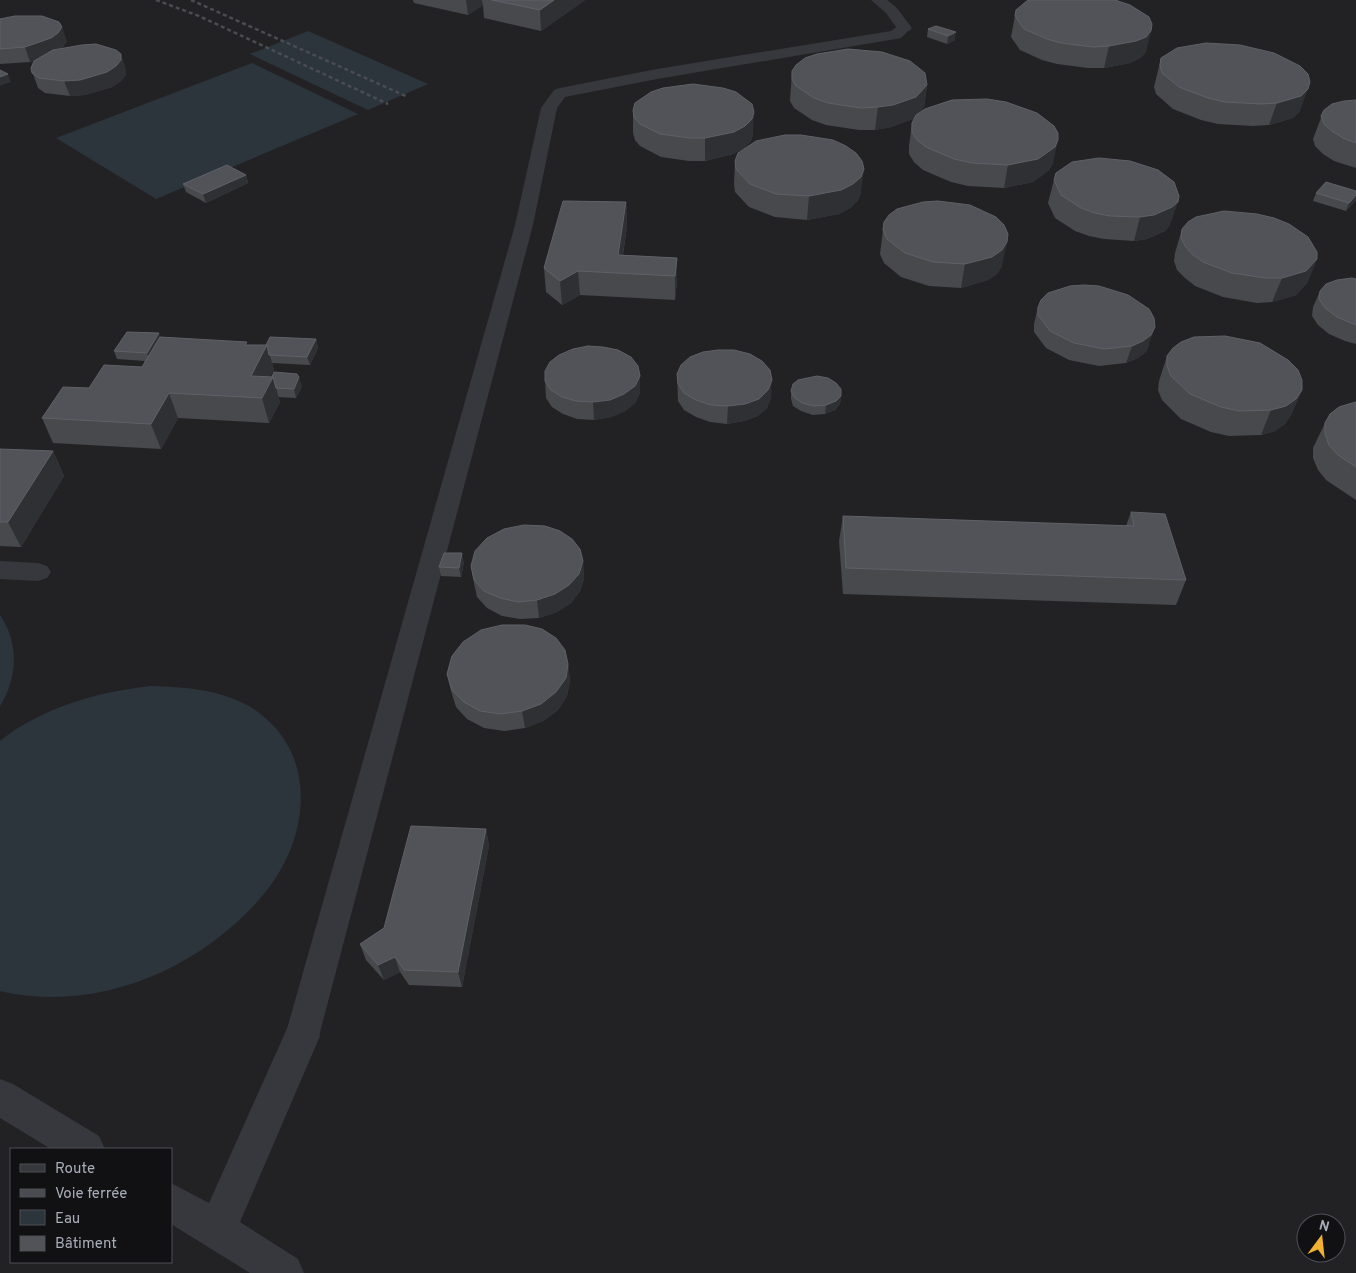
<svg xmlns="http://www.w3.org/2000/svg" width="1356" height="1273" font-family="Overpass,sans-serif">
<style>
.built{fill:#222225;fill-rule:evenodd}
.water{fill:#2c353c}
.lines{fill:none;stroke-linecap:round;stroke-linejoin:round}
.lane{fill:#37383d;fill-rule:evenodd}
.street{fill:#37383d;fill-rule:evenodd}
.rail{stroke:#4a4c52;stroke-width:2.5;stroke-dasharray:4 3;stroke-linecap:butt}
.wall{fill:#47494d}
.shaded-wall{fill:#2f3033}
.building{fill:#525359;stroke:#5f6168}
</style>
<rect width="100%" height="100%" fill="#161618"/>
<path class="built" d="M0 0H1356V1273H0ZM11 1149H171V1262H11ZM1306 1223H1336V1253H1306Z"/>
<g class="water">
<path d="M308 31 428 84 368 110 250 54Z"/>
<path d="M252 63 358 114 156 199 56 138Z"/>
<path d="M0 615C19 643 18 677 0 706Z"/>
<path d="M151 686C184 687 217 689 247 705 320 747 312 837 263 895 201 969 96 1014 0 991V741C43 707 97 692 151 686Z"/>
</g>
<g class="lines">
<g class="lane">
<path d="M904 24 909 25 911 28 901 38 896 39 657 79 565 97 557 108 533 225 319 1036 314 1047 302 1052 290 1047 285 1036 515 225 541 108 554 90 560 88 657 69 891 31 899 25Z"/>
<path d="M0 561 38 563 47 566 51 572 47 578 38 581 0 579Z"/>
</g>
<g class="street">
<path d="M871 0H887L896 7 912 28 909 31H899L886 13Z"/>
<path d="M302 1019 315 1024 320 1036 240 1222 298 1259 304 1273H250L171 1224V1183L209 1203 289 1024Z"/>
<path d="M0 1079 13 1084 99 1136 105 1149H51L0 1118Z"/>
</g>
<g class="rail">
<path d="M156 0 199 16 388 104"/>
<path d="M191 0 408 97"/>
</g>
</g>
<g class="wall">
<path d="M413 0H585L541 31 484 18 483 5 468 15 414 3Z"/>
<path d="M1016 10 1146 52 1140 58 1130 63 1104 68H1088L1057 64 1042 60 1020 50 1011 37Z"/>
<path d="M0 19 67 41 63 47 61 49 126 69V75L121 81 112 87 85 95 70 96 45 93 38 88 31 68 37 59 30 62 0 64Z"/>
<path d="M936 26 955 40 947 44 927 37 928 29Z"/>
<path d="M1161 58 1300 111 1293 118 1269 125 1253 126 1218 124 1201 120 1173 109 1156 94 1154 87Z"/>
<path d="M792 71 927 85 924 107 918 114 1053 163 1049 170 1033 182 1004 188 968 186 951 182 923 170 914 162 909 154V146L912 123 915 117 913 119 891 127 875 130H859L826 125 812 120 794 108 790 101Z"/>
<path d="M1356 100V168L1334 161 1323 154 1315 146 1313 139 1324 110Z"/>
<path d="M633 110 753 134 751 141 744 148 733 154 705 161H689L661 157 640 146 635 140 633 133Z"/>
<path d="M735 161 861 192 858 200 850 208 839 214 807 220 775 217 749 207 735 192 734 184Z"/>
<path d="M246 175 248 183 206 203 186 192 183 184Z"/>
<path d="M1054 180 1170 225 1165 231 1147 239 1134 241 1104 239 1089 236 1075 231 1055 218 1048 203Z"/>
<path d="M1316 193 1356 200 1346 211 1313 201Z"/>
<path d="M626 202 627 226 623 255 677 258V282L675 300 580 295 562 305 546 292 544 268Z"/>
<path d="M884 222 1002 266 997 274 988 280 961 288 929 286 901 277 884 263 880 254Z"/>
<path d="M1182 229 1317 259 1307 283 1296 295 1272 302 1257 303 1223 297 1195 286 1185 278 1177 270 1174 261 1175 253Z"/>
<path d="M1356 279V344L1345 341 1329 334 1318 325 1312 316 1313 307 1320 291Z"/>
<path d="M1038 307 1149 344 1146 352 1138 358 1126 363 1099 366 1069 360 1046 348 1034 332V324Z"/>
<path d="M161 338 248 345H266L316 339 318 348 310 365 272 363 274 370 270 377 302 386 296 398 278 397 280 402 269 423 178 418 161 449 53 443 42 418 89 388 142 367 145 361 117 359 114 351Z"/>
<path d="M1167 356 1302 390 1291 415 1285 424 1275 431 1261 435 1229 436 1211 432 1181 419 1162 400 1158 390 1159 381Z"/>
<path d="M677 374 771 397 767 408 758 416 744 421 727 424 710 422 696 417 684 410 678 401Z"/>
<path d="M640 376V393L635 403 625 411 611 417 594 420 577 419 563 414 552 407 546 398 545 381Z"/>
<path d="M791 391 841 396 840 404 835 410 825 414 813 415 801 411 793 406 791 399Z"/>
<path d="M1356 402V500L1326 480 1318 470 1313 458V448L1325 423Z"/>
<path d="M0 449 53 451 64 476 21 547 0 546Z"/>
<path d="M1131 512 1186 580 1176 605 843 594 839 541 843 516 1126 526Z"/>
<path d="M583 561 584 579 580 591 571 603 557 612 539 618 520 619 502 616 487 608 477 597 474 583 471 566Z"/>
<path d="M464 562 461 577 441 576 439 567Z"/>
<path d="M568 664 570 681 567 696 558 710 543 721 525 728 504 731 484 728 467 719 456 707 451 691 447 674Z"/>
<path d="M486 829 489 846 462 987 409 985 400 972 384 980 366 960 360 944 384 928Z"/>
</g>
<g class="shaded-wall">
<path d="M466 0H482L483 5 468 15Z"/>
<path d="M554 0H585L541 31 540 10Z"/>
<path d="M62 27 67 41 63 47 56 53 30 62 25 47Z"/>
<path d="M1151 31 1146 52 1140 58 1130 63 1104 68 1109 46Z"/>
<path d="M956 32 955 40 947 44 948 36Z"/>
<path d="M121 54 126 69V75L121 81 112 87 85 95 70 96 64 81Z"/>
<path d="M8 74 11 82 0 86V77Z"/>
<path d="M927 85 924 107 913 119 891 127 875 130 878 107Z"/>
<path d="M1308 89 1300 111 1293 118 1269 125 1277 103Z"/>
<path d="M754 112 753 134 751 141 744 148 733 154 705 161V138Z"/>
<path d="M1058 140 1053 163 1049 170 1033 182 1004 188 1008 165Z"/>
<path d="M864 169 861 192 858 200 850 208 839 214 807 220 809 196Z"/>
<path d="M246 175 248 183 206 203 203 194Z"/>
<path d="M1356 195V200L1346 211 1349 203Z"/>
<path d="M626 202 627 226 620 273 618 255Z"/>
<path d="M1178 202 1170 225 1165 231 1147 239 1134 241 1140 217Z"/>
<path d="M1007 242 1002 266 997 274 988 280 961 288 965 264Z"/>
<path d="M677 258V282L675 300V276Z"/>
<path d="M1317 259 1307 283 1296 295 1272 302 1282 278Z"/>
<path d="M578 271 580 295 562 305 560 281Z"/>
<path d="M1155 327 1149 344 1146 352 1138 358 1126 363 1132 346Z"/>
<path d="M159 333 162 342 150 361 147 353Z"/>
<path d="M316 339 318 348 310 365 307 357Z"/>
<path d="M267 345 274 370 259 398 251 376Z"/>
<path d="M640 376V393L635 403 625 411 611 417 594 420 593 402Z"/>
<path d="M273 377 280 402 269 423 262 398Z"/>
<path d="M299 377 302 386 296 398 294 389Z"/>
<path d="M772 380 771 397 767 408 758 416 744 421 727 424 728 406Z"/>
<path d="M1302 390 1291 415 1285 424 1275 431 1261 435 1271 410Z"/>
<path d="M169 393 178 418 161 449 151 424Z"/>
<path d="M841 396 840 404 835 410 825 414 826 405Z"/>
<path d="M53 451 64 476 21 547 8 522Z"/>
<path d="M462 553 464 562 461 577 459 568Z"/>
<path d="M583 561 584 579 580 591 571 603 557 612 539 618 537 600Z"/>
<path d="M568 664 570 681 567 696 558 710 543 721 525 728 522 711Z"/>
<path d="M486 829 489 846 462 987 458 972Z"/>
<path d="M395 957 400 972 384 980 378 965Z"/>
</g>
<g class="building">
<path d="M492 0H554L540 10Z"/>
<path d="M1028 0H1115L1130 5 1149 17 1152 24 1151 31 1146 37 1136 41 1109 46 1093 47 1061 43 1047 39 1024 29 1015 16 1016 10Z"/>
<path d="M15 16H42L59 22 62 27 58 33 51 38 25 47 0 49V19Z"/>
<path d="M936 26 956 32 948 36 928 29Z"/>
<path d="M1206 43 1240 45 1274 53 1300 66 1308 74 1310 82 1308 89 1301 96 1277 103 1261 104 1225 102 1208 98 1179 87 1162 73 1160 65 1161 58 1177 48Z"/>
<path d="M96 44 116 50 121 54V60L116 66 107 72 80 80 64 81 39 78 32 73 31 68 34 61 53 50 82 45Z"/>
<path d="M848 49 882 52 910 61 925 73 927 85 916 97 893 105 878 107 861 108 828 103 814 98 796 86 792 79V71L796 65 805 58 817 54Z"/>
<path d="M0 70 8 74 0 77Z"/>
<path d="M693 84 723 88 736 92 752 104 754 112 752 119 745 126 734 132 705 138H690L660 134 640 124 634 117 633 110 635 103 651 92 663 88Z"/>
<path d="M987 99 1006 102 1037 113 1054 126 1058 133V140L1055 147 1038 159 1008 165 972 163 954 159 926 147 917 140 912 132V123L916 115 925 109 952 100Z"/>
<path d="M1356 100V143L1343 138 1332 131 1324 124 1321 116 1324 110 1332 104 1344 101Z"/>
<path d="M785 135H801L833 140 846 146 856 153 862 161 864 169 861 177 853 184 841 190 809 196 776 194 750 184 736 169 735 161 738 153 756 141Z"/>
<path d="M1099 158 1130 161 1158 170 1174 182 1179 196 1178 202 1172 207 1154 215 1140 217 1110 216 1095 213 1081 208 1061 195 1054 180 1056 173 1072 162Z"/>
<path d="M227 165 246 175 203 194 183 184Z"/>
<path d="M1326 182 1356 191V195L1349 203 1316 193Z"/>
<path d="M563 201 626 202 618 255 677 258 675 276 578 271 560 281 544 268Z"/>
<path d="M938 201 970 205 996 217 1004 225 1008 234 1007 242 1002 250 992 257 965 264 933 262 905 253 887 239 883 230 884 222 889 215 897 209 923 202Z"/>
<path d="M1224 211 1257 214 1274 218 1289 224 1308 237 1317 252V259L1306 271 1282 278H1266L1232 273 1203 262 1192 254 1185 246 1181 237 1182 229 1188 222 1196 217Z"/>
<path d="M1352 278 1356 279V325L1337 317 1325 308 1319 299 1320 291 1326 284 1337 280Z"/>
<path d="M1084 285 1099 286 1128 295 1149 309 1154 318 1155 327 1151 335 1143 341 1132 346 1104 349 1074 343 1050 331 1038 315V307L1041 300 1048 293 1070 286Z"/>
<path d="M127 332 159 333 147 353 114 351Z"/>
<path d="M1225 336 1260 343 1288 360 1298 370 1302 380V390L1296 399 1286 406 1271 410 1239 411 1221 407 1190 394 1171 376 1167 366V356L1173 348 1181 342 1194 337Z"/>
<path d="M160 337 247 342 245 345H267L251 376 273 377 262 398 169 393 151 424 42 418 63 387 89 388 104 365 142 367Z"/>
<path d="M270 337 316 339 307 357 269 355 267 345H266Z"/>
<path d="M588 346 603 347 618 350 631 357 638 366 640 376 635 386 624 394 610 400 593 402 576 401 562 397 551 390 545 381V371L550 362 559 355 573 349Z"/>
<path d="M718 350H734L750 354 762 361 770 370 772 380 768 390 759 399 745 404 728 406 711 405 696 400 684 393 678 384 677 374 681 365 690 357 703 352Z"/>
<path d="M274 372 297 374 299 377 294 389 276 388 273 377H272Z"/>
<path d="M817 376 828 378 836 383 841 389V396L836 401 826 405 814 406 802 403 794 397 791 391 793 384 798 380Z"/>
<path d="M1356 402V467L1338 455 1329 445 1325 433V423L1330 414 1339 407 1352 403Z"/>
<path d="M0 449 53 451 8 522H0Z"/>
<path d="M1131 512 1165 514 1186 580 846 568 843 516 1134 526Z"/>
<path d="M524 525 545 526 560 531 572 539 580 549 583 561 579 574 569 585 555 594 537 600 518 602 500 598 484 591 474 580 471 566 475 551 487 538 504 529Z"/>
<path d="M444 553H462L459 568 439 567Z"/>
<path d="M502 625H525L542 629 556 638 565 650 568 664 566 678 556 692 541 704 522 711 501 714 480 711 464 702 452 690 447 674 452 656 463 642 481 630Z"/>
<path d="M411 826 486 829 458 972 404 970 395 957 378 965 360 944 384 928Z"/>
</g>
<rect x="10" y="1148" width="162" height="115" fill="#111113" stroke="#4d4f55"/>
<rect x="20" y="1164" width="25" height="8" fill="#37383d" stroke="#4d4f55"/>
<text x="55" y="1173" font-size="15" fill="#a8adb8">Route</text>
<rect x="20" y="1189" width="25" height="8" fill="#4a4c52" stroke="#4d4f55"/>
<text x="55" y="1198" font-size="15" fill="#a8adb8">Voie ferrée</text>
<rect x="20" y="1210" width="25" height="15" fill="#2c353c" stroke="#4d4f55"/>
<text x="55" y="1223" font-size="15" fill="#a8adb8">Eau</text>
<rect x="20" y="1236" width="25" height="15" fill="#525359" stroke="#4d4f55"/>
<text x="55" y="1248" font-size="15" fill="#a8adb8">Bâtiment</text>
<g transform="translate(1321 1238) rotate(15)"><circle r="24" fill="#111113" stroke="#4d4f55"/>
<path d="M0-4L9 19L0 12L-9 19Z" fill="#f2b134"/>
<text y="-8" font-size="14" font-weight="bold" text-anchor="middle" fill="#a8adb8">N</text>
</g>
</svg>
